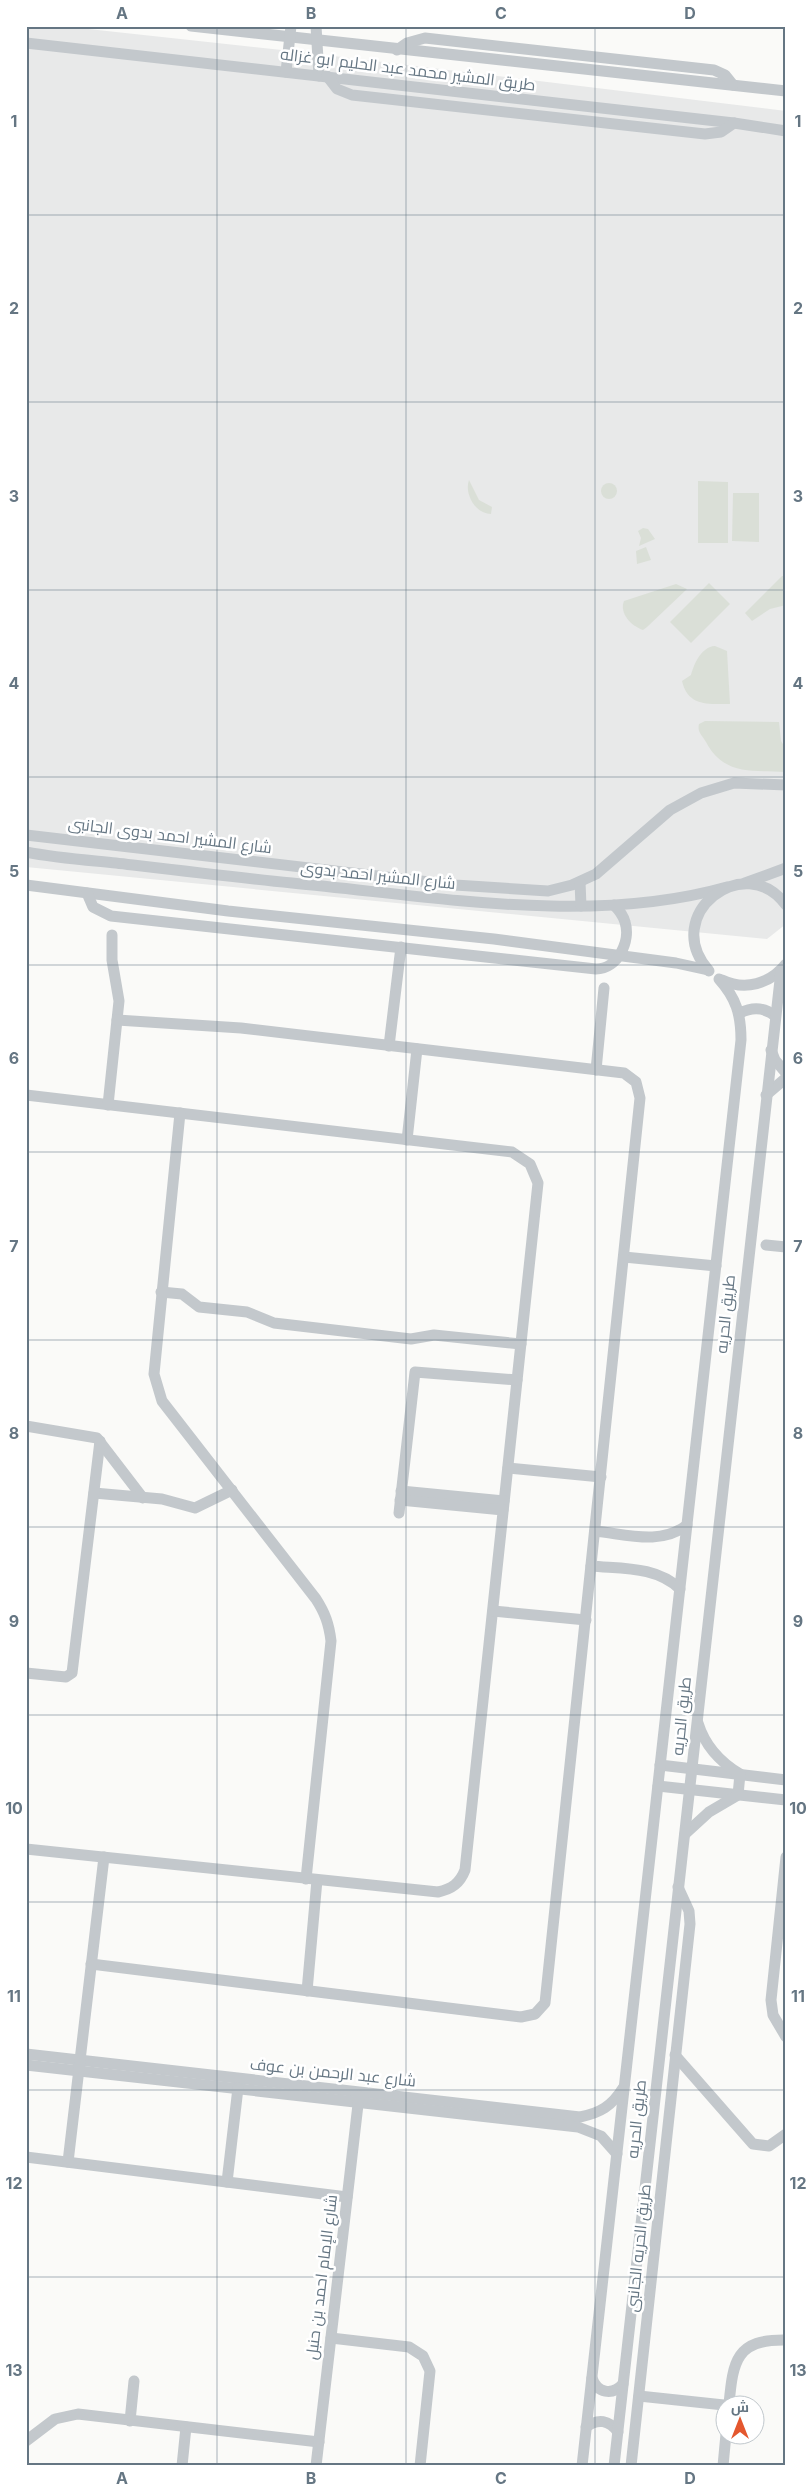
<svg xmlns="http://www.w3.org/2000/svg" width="812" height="2492" font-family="Inter,Cairo,sans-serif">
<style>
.built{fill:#e8e9e9}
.green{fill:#dadfd7}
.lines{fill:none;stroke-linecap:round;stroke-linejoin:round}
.minor{stroke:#c3c8cc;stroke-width:11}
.grid{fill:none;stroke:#657683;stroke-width:1;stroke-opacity:0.55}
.labels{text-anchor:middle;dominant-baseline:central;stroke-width:5;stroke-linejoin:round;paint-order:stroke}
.street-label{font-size:16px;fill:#657683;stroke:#fff}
.neatline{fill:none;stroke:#657683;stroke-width:2}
.grid-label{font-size:16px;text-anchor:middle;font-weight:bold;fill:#657683}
</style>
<rect width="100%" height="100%" fill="#fafaf8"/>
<path class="built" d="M26 26H61L309 53 786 111V924L767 939 26 867Z"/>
<g class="green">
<path d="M469 480 479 500 492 507 491 514C475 514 464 493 469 480Z"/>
<path d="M698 481 728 482V543H698Z"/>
<circle cx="609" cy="491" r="8"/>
<path d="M733 493H759V542L732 541Z"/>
<path d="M643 528 648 529 655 539 639 546 641 538 638 531Z"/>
<path d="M646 547 651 560 637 564 636 551Z"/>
<path d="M782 576H786V605L770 609 752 621 745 613Z"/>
<path d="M709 583 730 604 691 643 670 622Z"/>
<path d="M676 584 687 589 647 627 643 630C631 626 619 613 624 601Z"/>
<path d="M715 646 727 651 730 704C709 704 688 707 682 681L691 675C694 664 701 647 715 646Z"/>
<path d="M705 721 779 722 781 741 786 749V772C752 770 724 776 706 742 702 735 697 732 699 724Z"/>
</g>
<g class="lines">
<g class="minor">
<path d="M191 26 786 91"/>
<path d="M316 26 319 76"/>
<path d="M26 43 734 123 786 131"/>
<path d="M397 50 407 43 425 38 714 70 725 75 733 85"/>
<path d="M286 72 291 26"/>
<path d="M327 76 337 89 352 95 705 134 721 132 734 123"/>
<path d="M26 835 455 885 548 891 572 885 596 874 670 810 701 793 734 783 786 785"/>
<path d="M26 852C56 858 86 860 116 863 175 870 233 877 292 883 432 896 589 926 727 887"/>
<path d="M580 882 581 906"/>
<path d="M745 883 786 868"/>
<path d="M26 885 228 911 494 939 676 963 708 970"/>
<path d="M87 893 93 907 111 916 596 969C618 969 631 941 625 922 623 915 619 910 614 905"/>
<path d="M709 971C659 915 745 849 786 905"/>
<path d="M722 980C745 991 770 984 786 964"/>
<path d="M740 1013C752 1007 764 1007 775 1016"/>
<path d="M389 1046 401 947"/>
<path d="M771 1050 775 1060 786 1073"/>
<path d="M596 1070 604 988"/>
<path d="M26 1095 512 1152 530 1164 538 1183 465 1870C460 1883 452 1889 438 1892L26 1849"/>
<path d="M766 1095 786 1078"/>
<path d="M108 1105 119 1001 112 960V935"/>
<path d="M180 1113 154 1374 162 1401 316 1599C325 1613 329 1624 331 1641L306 1879"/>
<path d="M407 1140 417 1049"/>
<path d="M766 1245 786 1247"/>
<path d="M624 1257 716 1266"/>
<path d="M161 1292 182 1294 199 1307 247 1312 274 1323 411 1339 434 1335 521 1344"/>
<path d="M26 1426 97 1438 143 1498"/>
<path d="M508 1468 601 1477"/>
<path d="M401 1491 504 1501"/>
<path d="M94 1493 162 1499 195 1508 232 1490"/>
<path d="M400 1500 503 1510"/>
<path d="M399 1513 415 1372 517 1380"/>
<path d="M595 1531C626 1534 660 1546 687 1525"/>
<path d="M591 1566C622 1569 656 1566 680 1589"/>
<path d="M493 1611 586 1620"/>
<path d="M26 1673 66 1677 72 1673 100 1441"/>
<path d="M660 1765 786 1780"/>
<path d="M658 1786 786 1800"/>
<path d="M685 1834 709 1812 738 1795 740 1774C720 1762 705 1746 698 1723"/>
<path d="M786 1857 771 2000 773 2015 786 2037"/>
<path d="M91 1964 521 2017 535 2014 545 2003 640 1098 636 1082 624 1073 241 1028 117 1020"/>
<path d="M307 1991 317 1880"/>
<path d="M26 2054 580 2117C600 2113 612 2106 623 2088"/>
<path d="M675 2055 753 2144 769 2146 786 2134"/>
<path d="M26 2065 578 2127 601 2136 617 2154"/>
<path d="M26 2157 347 2197"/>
<path d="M68 2162 104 1857"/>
<path d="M227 2182 238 2088"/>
<path d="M331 2338 409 2347 423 2356 430 2371 420 2466"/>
<path d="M592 2378C597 2393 612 2396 623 2384"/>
<path d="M639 2396 724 2405"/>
<path d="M729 2404C733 2361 736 2339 786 2340"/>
<path d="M130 2421 134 2381"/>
<path d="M586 2427C598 2418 609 2420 618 2432"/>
<path d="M26 2441 55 2419 78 2414 319 2442"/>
<path d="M182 2466 186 2427"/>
<path d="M316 2466 359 2096"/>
<path d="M582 2466 741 1040C741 1014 736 998 719 979"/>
<path d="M614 2466 781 971"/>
<path d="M631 2466 690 1924 689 1911 678 1887"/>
<path d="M723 2466 726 2434"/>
</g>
</g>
<path class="grid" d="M217 26V2466M406 26V2466M595 26V2466M26 215H786M26 402H786M26 590H786M26 777H786M26 965H786M26 1152H786M26 1340H786M26 1527H786M26 1715H786M26 1902H786M26 2090H786M26 2277H786"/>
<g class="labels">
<g class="street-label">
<text transform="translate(408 69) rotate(7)">طريق المشير محمد عبد الحليم ابو غزاله</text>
<text transform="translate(170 835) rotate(7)">شارع المشير احمد بدوى الجانبى</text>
<text transform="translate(378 875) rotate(6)">شارع المشير احمد بدوى</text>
<text transform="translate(725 1314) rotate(-84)">طريق الحريه</text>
<text transform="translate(681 1716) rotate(-84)">طريق الحريه</text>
<text transform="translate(333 2072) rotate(6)">شارع عبد الرحمن بن عوف</text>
<text transform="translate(636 2119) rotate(-84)">طريق الحريه</text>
<text transform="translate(638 2248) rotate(-84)">طريق الحريه الجانبى</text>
<text transform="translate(321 2277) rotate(-83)">شارع الإمام احمد بن حنبل</text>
</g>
</g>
<rect width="812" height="2492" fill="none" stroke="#ffffff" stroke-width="55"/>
<g transform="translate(740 2420)"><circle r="24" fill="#ffffff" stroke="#c1c8cd"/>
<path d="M0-4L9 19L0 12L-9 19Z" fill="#e4572e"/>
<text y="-8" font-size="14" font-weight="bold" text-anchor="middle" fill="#657683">ش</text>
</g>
<rect x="28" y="28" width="756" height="2436" class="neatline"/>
<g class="grid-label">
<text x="122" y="19">A</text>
<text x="311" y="19">B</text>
<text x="501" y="19">C</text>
<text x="690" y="19">D</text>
<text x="14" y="127">1</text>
<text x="798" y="127">1</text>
<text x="14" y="314">2</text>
<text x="798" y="314">2</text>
<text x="14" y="502">3</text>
<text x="798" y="502">3</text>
<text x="14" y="689">4</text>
<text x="798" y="689">4</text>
<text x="14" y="877">5</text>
<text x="798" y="877">5</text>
<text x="14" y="1064">6</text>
<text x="798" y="1064">6</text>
<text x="14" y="1252">7</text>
<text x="798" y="1252">7</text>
<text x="14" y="1439">8</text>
<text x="798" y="1439">8</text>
<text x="14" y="1627">9</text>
<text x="798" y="1627">9</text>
<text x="14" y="1814">10</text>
<text x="798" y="1814">10</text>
<text x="14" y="2002">11</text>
<text x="798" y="2002">11</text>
<text x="14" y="2189">12</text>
<text x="798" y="2189">12</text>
<text x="14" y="2376">13</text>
<text x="798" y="2376">13</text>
<text x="122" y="2484">A</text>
<text x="311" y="2484">B</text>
<text x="501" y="2484">C</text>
<text x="690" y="2484">D</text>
</g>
</svg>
